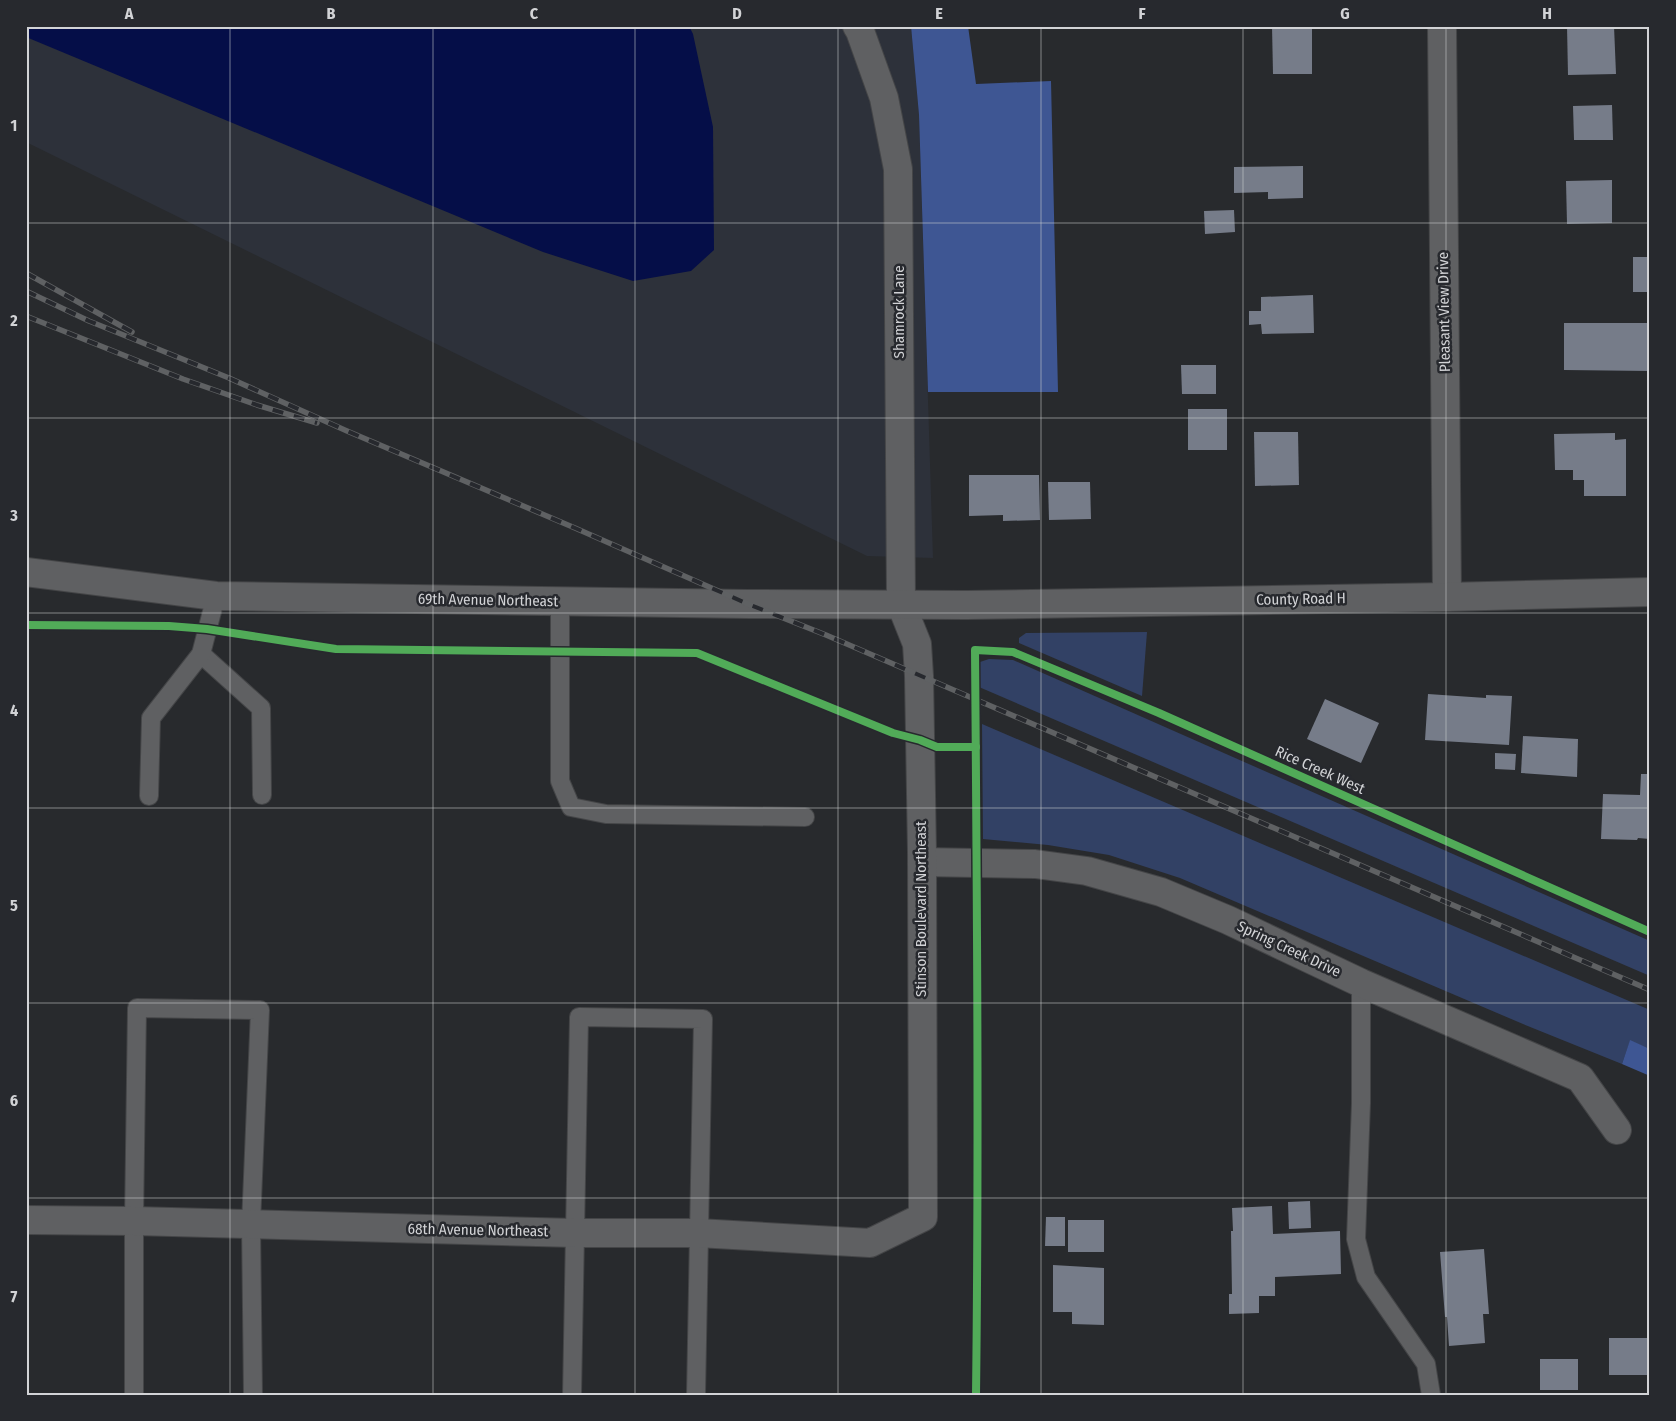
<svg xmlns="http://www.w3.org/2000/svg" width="1676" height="1421" font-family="'Fira Sans Condensed',sans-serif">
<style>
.built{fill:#2d313a}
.green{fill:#324165}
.forest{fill:#3e5693}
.water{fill:#050e48}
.building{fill:#767c89}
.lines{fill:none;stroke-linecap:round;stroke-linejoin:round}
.service-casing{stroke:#444547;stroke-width:20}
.minor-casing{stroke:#444547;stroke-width:30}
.tertiary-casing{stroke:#444547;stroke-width:30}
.service{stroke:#5f6062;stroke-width:18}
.minor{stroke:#5f6062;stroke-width:28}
.tertiary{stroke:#5f6062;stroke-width:28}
.rail-casing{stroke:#5f6163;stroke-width:5.5}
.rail{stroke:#27292e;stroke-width:4;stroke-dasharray:11;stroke-linecap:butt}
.cycleway-casing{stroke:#27292e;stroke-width:11}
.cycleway{stroke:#51ab58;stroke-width:8}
.grid{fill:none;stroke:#d2d3d6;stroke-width:1;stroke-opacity:0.55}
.labels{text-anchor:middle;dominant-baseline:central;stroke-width:5;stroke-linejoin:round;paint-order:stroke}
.street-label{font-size:15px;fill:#d2d3d6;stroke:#27292e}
.neatline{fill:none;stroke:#d2d3d6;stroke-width:2}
.grid-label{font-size:16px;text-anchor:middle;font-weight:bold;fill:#d2d3d6}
</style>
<rect width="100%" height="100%" fill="#282a2d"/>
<path class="built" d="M26 26H911L919 115 933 558 867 556 26 142Z"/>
<g class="green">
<path d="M1147 632 1142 696 1019 643V638L1026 633Z"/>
<path d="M989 659 1013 660 1650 941V976L979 687V664L980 662Z"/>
<path d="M982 724 1650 1010V1049L1630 1041 1622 1064 1523 1024 1180 878 1109 855 1048 845 983 839Z"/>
</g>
<g class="forest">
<path d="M911 26H968L976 84 1051 81 1058 392H928L919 115Z"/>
<path d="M1630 1040 1650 1049V1076L1622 1064Z"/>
</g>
<path class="water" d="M26 26H689L693 34 713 127 714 250 691 271 633 281 543 252 26 37Z"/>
<g class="building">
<path d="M1272 26H1312V74H1273Z"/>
<path d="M1567 26H1614L1616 74 1568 75Z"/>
<path d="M1612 105 1613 140H1574L1573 106Z"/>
<path d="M1303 166V198L1268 199V192L1234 193V167Z"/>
<path d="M1612 180V223L1567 224 1566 181Z"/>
<path d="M1234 210 1235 232 1205 234 1204 211Z"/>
<rect x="1633" y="257" width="17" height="35"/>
<path d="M1313 295 1314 333 1262 334 1261 324 1249 325V311H1261V297Z"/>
<path d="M1564 323H1650V371L1564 370Z"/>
<path d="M1181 365H1216V394H1182Z"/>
<rect x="1188" y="409" width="39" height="41"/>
<path d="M1254 432H1298L1299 485 1255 486Z"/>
<path d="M1615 433V440L1626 439V496H1584V480H1573V470H1555L1554 434Z"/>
<path d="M969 475H1039L1040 520 1003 521V515L969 516Z"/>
<path d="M1048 482H1090L1091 519 1049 520Z"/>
<path d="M1428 694 1486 698V695L1512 696 1509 745 1425 740Z"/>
<path d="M1325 699 1379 723 1361 763 1307 739Z"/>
<path d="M1523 736 1578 739 1577 777 1521 773Z"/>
<path d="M1495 753 1516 754 1515 770 1495 769Z"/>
<path d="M1641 774H1650V839L1638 838 1637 840 1601 839 1603 794 1640 795Z"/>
<path d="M1310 1201 1311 1228 1289 1229 1288 1202Z"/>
<path d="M1272 1206 1273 1234 1340 1231 1341 1274 1275 1277V1296H1259V1313L1229 1314V1294H1232L1231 1231H1233L1232 1208Z"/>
<path d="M1046 1217H1065V1246H1045Z"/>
<rect x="1068" y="1220" width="36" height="32"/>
<path d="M1484 1249 1489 1314H1483L1485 1343 1449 1346 1447 1317H1445L1440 1252Z"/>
<path d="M1053 1265 1104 1268V1325L1072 1324V1312H1053Z"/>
<rect x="1609" y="1338" width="41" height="37"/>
<rect x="1540" y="1359" width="38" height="31"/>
</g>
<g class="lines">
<defs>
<g id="service">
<path d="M560 601V781L571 807 606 814 805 817"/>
<path d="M201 654 261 708 262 795"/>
<path d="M149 796 151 718 201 654 216 596"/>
<path d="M1361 983V1103L1356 1239 1366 1277 1426 1364 1431 1395"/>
<path d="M134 1395V1221L137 1008 260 1010 251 1224 253 1395"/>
<path d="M572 1395 579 1017 703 1019 696 1395"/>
</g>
<g id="minor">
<path d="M1442 26 1447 597"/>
<path d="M922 862 1035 864 1087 871 1161 892 1228 920 1361 983 1580 1078 1617 1130"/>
<path d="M26 1220 134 1221 575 1233H698L870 1243 923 1217 922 853 919 676 917 644 901 604 898 169 884 98 860 31 857 26"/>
</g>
<path id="tertiary" d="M26 572 216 596 748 604 967 605 1447 597 1650 592"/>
</defs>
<use href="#service" class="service-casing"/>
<use href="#minor" class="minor-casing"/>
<use href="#tertiary" class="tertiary-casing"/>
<use href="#service" class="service"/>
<use href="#minor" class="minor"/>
<use href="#tertiary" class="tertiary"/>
<defs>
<g id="rail">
<path d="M26 273 132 332"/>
<path d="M26 291 89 321 229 378 347 431 575 528 748 604 826 635 1650 990"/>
<path d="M26 316 183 379 257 405 317 423"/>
</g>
</defs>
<use href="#rail" class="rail-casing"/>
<use href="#rail" class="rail"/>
<defs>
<g id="cycleway">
<path d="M26 625 169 626 207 629 336 649 697 653 893 733 920 740 937 747H976"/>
<path d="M976 1395C979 1147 977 899 975 650L1013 652 1159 713 1650 932"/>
</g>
</defs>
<use href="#cycleway" class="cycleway-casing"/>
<use href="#cycleway" class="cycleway"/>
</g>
<path class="grid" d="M230 26V1395M433 26V1395M635 26V1395M838 26V1395M1041 26V1395M1243 26V1395M1446 26V1395M26 223H1650M26 418H1650M26 613H1650M26 808H1650M26 1003H1650M26 1198H1650"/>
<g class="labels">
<g class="street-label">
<text transform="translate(899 312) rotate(-90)">Shamrock Lane</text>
<text transform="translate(1444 312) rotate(-91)">Pleasant View Drive</text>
<text transform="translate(1301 599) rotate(-1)">County Road H</text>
<text transform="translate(488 600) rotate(1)">69th Avenue Northeast</text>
<text transform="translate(1320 770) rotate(24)">Rice Creek West</text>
<text transform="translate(921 909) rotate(-90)">Stinson Boulevard Northeast</text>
<text transform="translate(1289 949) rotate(25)">Spring Creek Drive</text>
<text transform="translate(478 1230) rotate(1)">68th Avenue Northeast</text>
</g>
</g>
<rect width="1676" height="1421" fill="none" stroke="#27292e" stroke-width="55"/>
<rect x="28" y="28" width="1620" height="1366" class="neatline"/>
<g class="grid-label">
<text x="129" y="19">A</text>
<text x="331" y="19">B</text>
<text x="534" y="19">C</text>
<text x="737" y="19">D</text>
<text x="939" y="19">E</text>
<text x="1142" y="19">F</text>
<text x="1345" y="19">G</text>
<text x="1547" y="19">H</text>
<text x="14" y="131">1</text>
<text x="14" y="326">2</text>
<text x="14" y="521">3</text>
<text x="14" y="716">4</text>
<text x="14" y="911">5</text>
<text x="14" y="1106">6</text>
<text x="14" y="1302">7</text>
</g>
</svg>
